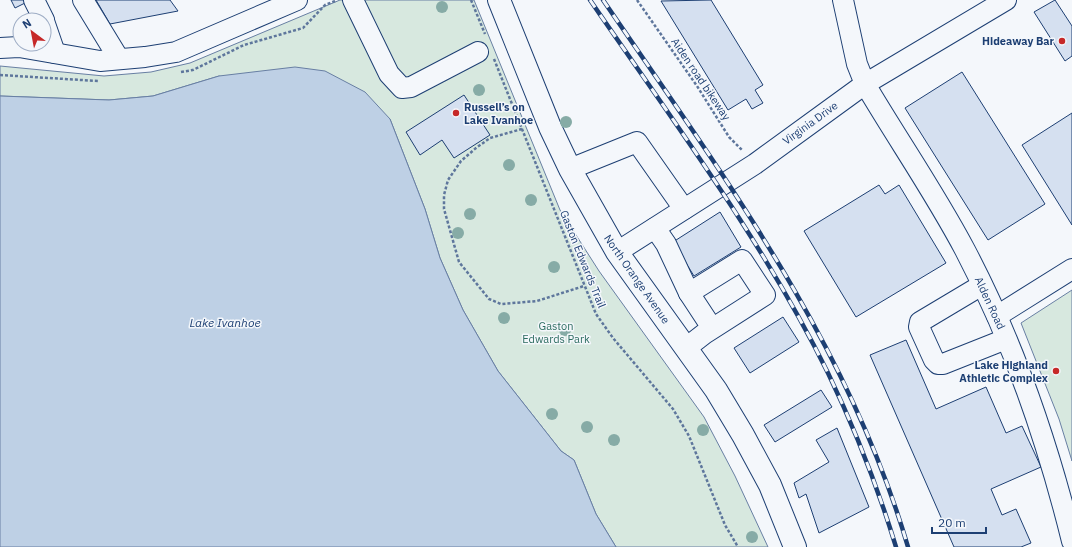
<svg xmlns="http://www.w3.org/2000/svg" width="1072" height="547" font-family="'IBM Plex Sans',sans-serif">
<style>
.green{fill:#d7e8df;stroke:#687fa3}
.water{fill:#bed0e5;stroke:#687fa3}
.building{fill:#d5e0f0;stroke:#1d3f73}
.lines{fill:none;stroke-linecap:round;stroke-linejoin:round}
.minor-casing{stroke:#1d3f73;stroke-width:22}
.major-casing{stroke:#1d3f73;stroke-width:24}
.path{stroke:#5e769c;stroke-width:2.5;stroke-dasharray:3 2;stroke-linecap:butt}
.minor{stroke:#f4f7fb;stroke-width:20}
.major{stroke:#f4f7fb;stroke-width:22}
.rail-casing{stroke:#1d3f73;stroke-width:4.5}
.rail{stroke:#f4f7fb;stroke-width:3;stroke-dasharray:9;stroke-linecap:butt}
.tree{fill:#86aba6}
.poi-dot{fill:#c62828;stroke:#f4f7fb;stroke-width:1.5}
.labels{text-anchor:middle;dominant-baseline:central;stroke-width:3;stroke-linejoin:round;paint-order:stroke}
.poi-label{font-size:11px;font-weight:bold;fill:#1d3f73;stroke:#f4f7fb;text-anchor:end}
.street-label{font-size:11px;fill:#1d3f73;stroke:#f4f7fb}
.park-label{font-size:11px;fill:#2c6c60;stroke:#f4f7fb}
.water-label{font-size:12px;font-style:italic;fill:#1d3f73;stroke:#f4f7fb}
</style>
<rect width="100%" height="100%" fill="#f4f7fb"/>
<g class="green">
<path d="M340 0H474L560 210 599 271 704 417 735 476 768 547H616L596 514 574 460 561 451 498 371 463 310 440 258 425 209 390 119 219 76 153 96 109 100 0 96V66L104 76 151 72 190 63Z"/>
<path d="M1072 290V461L1059 419 1021 323Z"/>
</g>
<path class="water" d="M295 67 325 71 365 92 390 119 425 209 440 258 463 310 498 371 561 451 574 460 596 514 616 547H0V96L109 100 153 96 219 76Z"/>
<g class="building">
<path d="M11 0H31L15 8Z"/>
<path d="M96 0H170L178 11 110 24Z"/>
<path d="M711 0 763 85 755 90 763 103 752 109 746 99 728 110 661 1Z"/>
<path d="M1055 0 1072 26V56L1065 61 1034 12Z"/>
<path d="M962 72 1045 204 988 240 905 108Z"/>
<path d="M464 95 490 135 454 158 442 140 420 155 406 132Z"/>
<path d="M1072 113V225L1022 145Z"/>
<path d="M879 185 885 194 899 185 946 263 856 317 804 231Z"/>
<path d="M720 212 741 247 694 276 673 242Z"/>
<path d="M783 317 799 342 750 373 734 348Z"/>
<path d="M906 340 936 409 986 387 1006 433 1022 426 1041 467 991 489 1002 515 1016 509 1031 543 1021 547H954L870 355Z"/>
<path d="M821 390 832 407 775 442 764 425Z"/>
<path d="M837 428 869 507 819 533 806 494 799 498 794 483 829 462 816 440Z"/>
</g>
<g class="lines">
<defs>
<g id="minor">
<path d="M34 0 44 20"/>
<path d="M83 0 119 59"/>
<path d="M353 0 389 74 402 88 411 87 478 52"/>
<path d="M843 0 857 64 865 84C898 140 935 193 965 250 1013 341 1047 440 1072 541"/>
<path d="M44 21 55 53"/>
<path d="M0 48 19 47 100 61 145 57 176 52 297 0"/>
<path d="M570 169 637 142 684 209"/>
<path d="M655 228 666 244 689 293 712 328"/>
<path d="M617 252 755 164 865 84 1006 0"/>
<path d="M982 285 920 322 919 327 934 360 938 364H943L1006 339"/>
<path d="M997 316 1072 269"/>
<path d="M686 348 704 334 765 295 742 260 689 293"/>
</g>
<path id="major" d="M499 0 550 127 570 169 617 252 716 390 743 435 770 485 795 547"/>
</defs>
<use href="#minor" class="minor-casing"/>
<use href="#major" class="major-casing"/>
<g class="path">
<path d="M471 0 485 34"/>
<path d="M637 0 697 86 729 137 742 150"/>
<path d="M494 59 596 314 613 338 673 409 689 436 725 525 738 547"/>
<path d="M181 72 193 70 244 45 303 28 325 5 335 1"/>
<path d="M0 75 98 81"/>
<path d="M522 129 490 138 476 148 461 161 448 180 444 195V209L459 262 489 299 501 304 537 301 584 286"/>
</g>
<use href="#minor" class="minor"/>
<use href="#major" class="major"/>
<defs>
<g id="rail">
<path d="M590 0C673 121 763 241 828 373 855 429 878 488 896 547"/>
<path d="M603 0C722 174 848 342 908 547"/>
</g>
</defs>
<use href="#rail" class="rail-casing"/>
<use href="#rail" class="rail"/>
</g>
<g class="tree">
<circle cx="442" cy="7" r="6"/>
<circle cx="479" cy="90" r="6"/>
<circle cx="566" cy="122" r="6"/>
<circle cx="509" cy="165" r="6"/>
<circle cx="531" cy="200" r="6"/>
<circle cx="470" cy="214" r="6"/>
<circle cx="458" cy="233" r="6"/>
<circle cx="554" cy="267" r="6"/>
<circle cx="504" cy="318" r="6"/>
<circle cx="565" cy="330" r="6"/>
<circle cx="552" cy="414" r="6"/>
<circle cx="587" cy="427" r="6"/>
<circle cx="703" cy="430" r="6"/>
<circle cx="614" cy="440" r="6"/>
<circle cx="752" cy="537" r="6"/>
</g>
<g class="poi-dot">
<circle cx="1062" cy="41" r="4"/>
<circle cx="456" cy="113" r="4"/>
<circle cx="1056" cy="371" r="4"/>
</g>
<g class="labels">
<g class="poi-label">
<text x="1054" y="41">Hideaway Bar</text>
<text x="464" y="107" text-anchor="start">Russell’s on<tspan x="464" dy="13">Lake Ivanhoe</tspan></text>
<text x="1048" y="365">Lake Highland<tspan x="1048" dy="13">Athletic Complex</tspan></text>
</g>
<g class="street-label">
<text transform="translate(701 79) rotate(56)">Aiden road bikeway</text>
<text transform="translate(810 123) rotate(-36)">Virginia Drive</text>
<text transform="translate(583 259) rotate(68)">Gaston Edwards Trail</text>
<text transform="translate(637 279) rotate(55)">North Orange Avenue</text>
<text transform="translate(990 303) rotate(65)">Alden Road</text>
</g>
<g class="park-label">
<text x="556" y="326">Gaston<tspan x="556" dy="13">Edwards Park</tspan></text>
</g>
<g class="water-label">
<text x="225" y="322">Lake Ivanhoe</text>
</g>
</g>
<g transform="translate(32 32) rotate(328)"><circle r="19" fill="#f4f7fb" stroke="#9eadc5"/>
<path d="M0-3L7 15L0 10L-7 15Z" fill="#c62828"/>
<text y="-6" font-size="11" font-weight="bold" text-anchor="middle" fill="#1d3f73">N</text>
</g>
<path d="M932 527v6h54v-6" fill="none" stroke="#1d3f73" stroke-width="2"/>
<text x="938" y="527" font-size="12" fill="#1d3f73" stroke="#f4f7fb" stroke-width="3" paint-order="stroke">20 m</text>
</svg>
